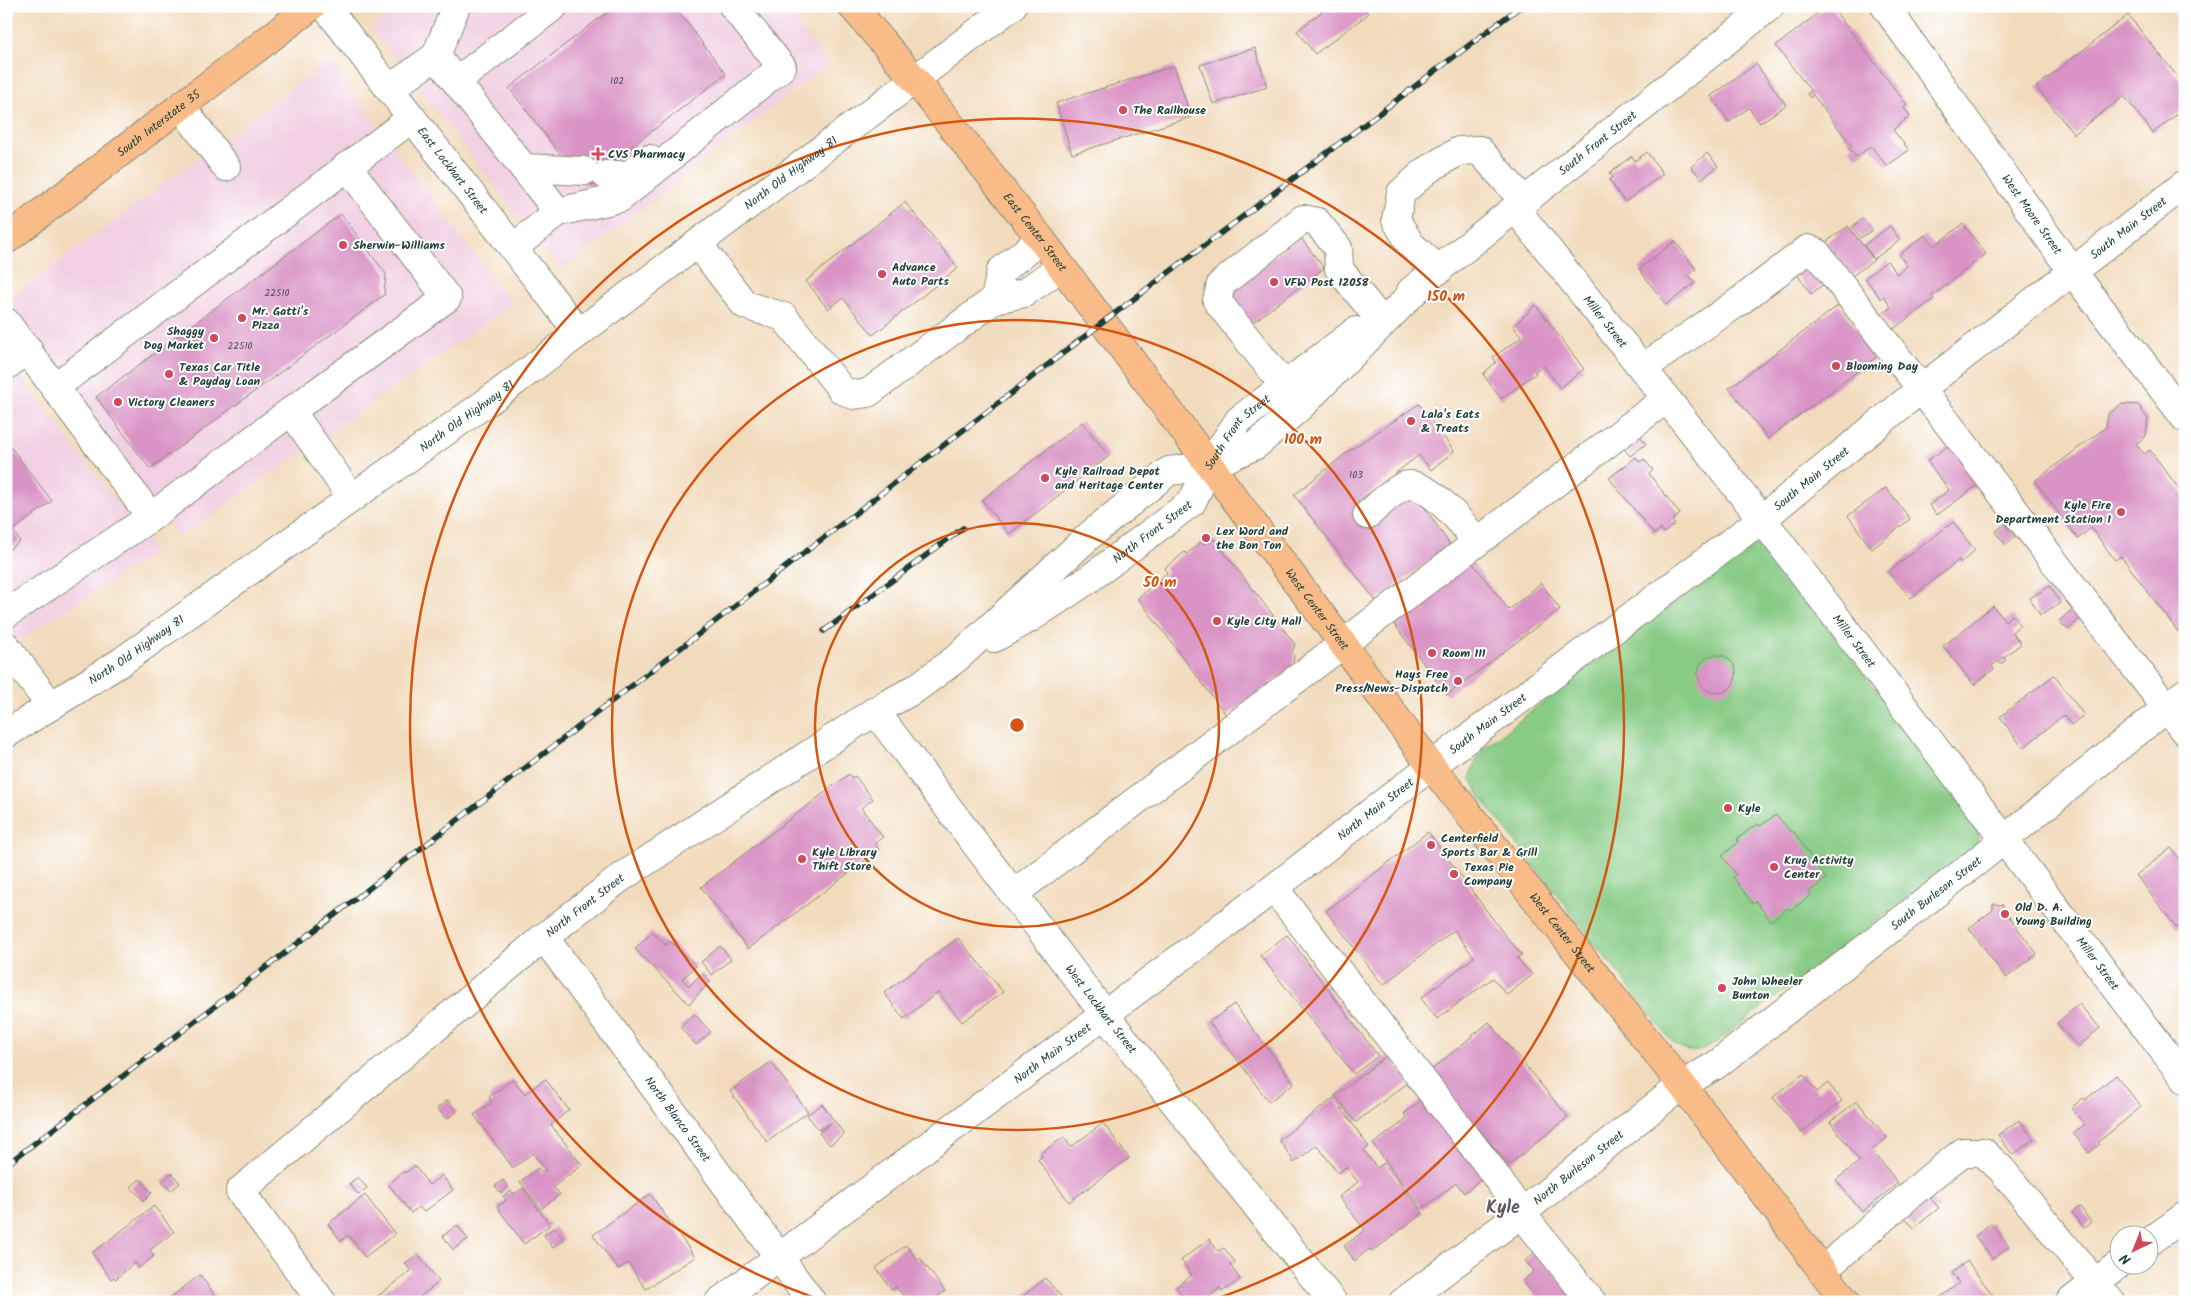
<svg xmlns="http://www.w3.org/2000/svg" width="2191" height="1308" font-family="Kalam,sans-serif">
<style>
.built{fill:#f1d0e3}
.green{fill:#87cb85;stroke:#53845c}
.building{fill:#d993c5}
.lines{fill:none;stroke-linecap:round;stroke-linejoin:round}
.minor-casing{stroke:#888c78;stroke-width:30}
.major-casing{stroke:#888c78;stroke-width:30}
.minor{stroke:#fff;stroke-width:28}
.major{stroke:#f9bc89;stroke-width:28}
.rail-casing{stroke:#1f3d34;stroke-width:5.5}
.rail{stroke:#fff;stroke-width:4;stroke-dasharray:11;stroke-linecap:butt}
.ring{fill:none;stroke:#d45610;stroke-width:2.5}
.poi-dot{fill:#d1495b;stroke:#fff;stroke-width:2}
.labels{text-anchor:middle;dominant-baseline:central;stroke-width:4;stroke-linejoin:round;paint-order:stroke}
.number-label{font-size:10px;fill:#4e5258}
.poi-label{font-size:12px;font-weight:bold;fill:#1f3d34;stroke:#fff;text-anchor:start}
.street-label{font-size:12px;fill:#1f3d34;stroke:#fff}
.district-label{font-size:18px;font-weight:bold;fill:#605b67;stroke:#fff}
.centre{fill:#d45610;stroke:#fff;stroke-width:2.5}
.ring-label{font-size:15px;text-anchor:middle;font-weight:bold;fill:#d45610;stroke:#fff;stroke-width:4;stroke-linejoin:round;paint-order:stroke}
</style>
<rect width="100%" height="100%" fill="#fff"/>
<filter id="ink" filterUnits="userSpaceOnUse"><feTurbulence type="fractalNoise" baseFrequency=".02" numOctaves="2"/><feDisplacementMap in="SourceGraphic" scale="10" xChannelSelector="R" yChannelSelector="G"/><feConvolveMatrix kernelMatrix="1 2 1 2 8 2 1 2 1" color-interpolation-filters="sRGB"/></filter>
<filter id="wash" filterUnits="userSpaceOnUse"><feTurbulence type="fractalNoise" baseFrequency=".0096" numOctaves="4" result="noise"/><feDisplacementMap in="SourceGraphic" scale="20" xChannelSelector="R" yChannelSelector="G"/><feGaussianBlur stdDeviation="1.12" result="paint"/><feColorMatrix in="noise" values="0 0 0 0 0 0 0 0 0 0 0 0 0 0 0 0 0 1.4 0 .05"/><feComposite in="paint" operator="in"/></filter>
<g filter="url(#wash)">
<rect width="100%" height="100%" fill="#f2dbbd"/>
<g class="built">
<path d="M401 6H783L828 64 561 271 372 29Z"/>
<path d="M329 61 512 305 180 537 6 307V301Z"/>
<path d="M6 358 155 552 6 649Z"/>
</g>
<path class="green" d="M1760 541 1768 548 1979 826 1977 845 1972 849 1714 1044C1694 1055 1689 1054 1671 1041L1482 799 1470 778 1476 761 1485 747 1751 542Z"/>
<g id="blocks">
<g class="building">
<path d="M615 6H674L726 74 608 165 604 187 582 183 509 88Z"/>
<path d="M1329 6H1362L1368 14 1315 54 1297 31Z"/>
<path d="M1827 6H1831L1907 105 1904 108 1910 116 1893 130 1909 150 1887 166 1871 146 1856 157 1849 148 1852 146 1813 95 1810 98 1807 94 1811 91 1776 46Z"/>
<path d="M2128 15 2185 86V108L2153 133 2124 96 2074 134 2036 87Z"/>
<path d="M1255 48 1267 87 1213 104 1200 65Z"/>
<path d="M1756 64 1786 105 1760 123 1749 108 1729 122 1711 96Z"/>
<path d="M1174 66 1191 117 1072 154 1056 103Z"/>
<path d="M1647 152 1663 174 1625 202 1609 180 1613 177 1609 173 1632 156 1635 161Z"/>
<path d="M1707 153 1718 166 1702 179 1691 167Z"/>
<path d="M905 202 958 268 873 335 843 298 828 309 806 281Z"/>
<path d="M341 214 386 274 384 295 150 469 96 397Z"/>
<path d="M1863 218 1872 230 1861 238 1852 227Z"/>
<path d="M1963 224 1986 254 1932 296 1934 299 1892 330 1881 315 1891 307 1884 296 1881 299 1865 278 1887 261 1897 274 1907 266 1899 255 1925 235 1934 246Z"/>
<path d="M1848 226 1874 260 1852 276 1826 242Z"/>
<path d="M1890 226 1900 240 1874 259 1864 245Z"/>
<path d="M1300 237 1324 268 1247 327 1223 296Z"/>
<path d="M1675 241 1696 269 1689 275 1695 283 1666 305 1639 269Z"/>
<path d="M1807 258 1826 282 1811 294 1793 269Z"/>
<path d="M1536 305 1584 369 1560 388 1543 365 1535 371 1536 373 1501 399 1483 374 1496 362 1493 357 1522 337 1513 326Z"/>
<path d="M1839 305 1878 356 1768 439 1729 388Z"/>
<path d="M1419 404 1454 451 1431 470 1419 455 1358 502 1372 523 1413 490 1450 545 1376 601 1294 495 1349 451Z"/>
<path d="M2122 404 2138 405 2148 419 2146 436 2136 444 2144 454 2150 450 2185 497V641L2121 556 2115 560 2091 528 2078 539 2035 481 2106 427 2108 414Z"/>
<path d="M1082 422 1109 456 1009 534 982 500Z"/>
<path d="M1638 433 1646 444 1630 456 1621 445Z"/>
<path d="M6 441 52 501 13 531 20 541 6 552Z"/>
<path d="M1952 443 1982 482 1937 515 1929 505 1949 490 1927 461Z"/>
<path d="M1636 457 1640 462 1644 459 1653 470 1649 474 1680 514 1672 521 1675 524 1664 533 1661 529 1654 534 1609 478Z"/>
<path d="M1886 488 1910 519 1872 549 1848 516Z"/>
<path d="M1953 522 1975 550 1961 563 1959 560 1911 598 1888 572Z"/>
<path d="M2005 524 2015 537 2006 545 1995 532Z"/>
<path d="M1214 539 1295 644 1292 653 1294 655 1293 666 1227 716 1138 598 1167 573 1165 568 1185 552 1187 554 1201 542 1204 544 1208 541 1209 543Z"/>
<path d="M1471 561 1509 610 1541 583 1560 609 1447 695 1391 620Z"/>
<path d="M2050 586 2060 603 2040 615 2030 598Z"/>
<path d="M1993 606 2005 621 2012 615 2020 625 2012 632 2021 644 2004 657 2006 660 2001 664 1998 661 1992 666 1994 669 1974 685 1943 646Z"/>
<path d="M2075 607 2083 616 2068 630 2059 621Z"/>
<circle cx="1717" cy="674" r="19"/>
<path d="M2054 675 2084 715 2071 725 2064 715 2023 748 2000 717Z"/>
<path d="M849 774 852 778 855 776 873 799 861 808 883 837 875 843 879 850 748 949 701 887Z"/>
<path d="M1776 815 1791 832H1794L1826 879 1809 892 1811 895 1801 903 1790 910 1788 908 1771 921 1756 901 1753 904 1733 877 1736 875 1722 856 1738 842 1737 839 1757 824 1760 826Z"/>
<path d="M1428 832 1504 934 1522 955 1517 958 1532 975 1507 995 1493 978 1437 1019 1421 998 1474 957 1454 930 1383 985 1326 911Z"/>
<path d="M2171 848 2185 866V922L2177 928 2136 875Z"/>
<path d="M1993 904 2003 905V909L2037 954 2006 978 1969 928 1993 910Z"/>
<path d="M652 932 666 945 670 941 696 966 682 979 689 986 702 973 710 982 689 1004 635 949Z"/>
<path d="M1287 935 1378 1056 1354 1074 1260 955Z"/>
<path d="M958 938 1003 992 962 1022 938 992 904 1019 884 993Z"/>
<path d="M720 946 731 959 712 975 701 962Z"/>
<path d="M1234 1004 1294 1083 1269 1102 1209 1022Z"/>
<path d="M2079 1004 2100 1028 2078 1047 2057 1023Z"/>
<path d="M694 1014 711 1032 696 1045 680 1027Z"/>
<path d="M1489 1022 1568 1117 1509 1165 1430 1071Z"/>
<path d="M1389 1054 1409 1082 1356 1122 1335 1096Z"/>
<path d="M771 1062 808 1112 767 1142 730 1091Z"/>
<path d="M1803 1074 1817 1092 1828 1083 1842 1101 1801 1133 1773 1097Z"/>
<path d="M2116 1075 2141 1107 2098 1142 2100 1144 2089 1153 2073 1133 2084 1124 2071 1108 2083 1098 2085 1100Z"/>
<path d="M513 1079 525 1094 545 1079 569 1110 551 1125 582 1165 556 1185 554 1188 560 1194 541 1209 520 1182 538 1168 542 1173 546 1170 533 1153 513 1168 474 1115 492 1102 489 1097Z"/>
<path d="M1425 1097 1485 1176 1464 1193 1456 1183 1422 1209 1373 1144 1407 1119 1404 1114Z"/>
<path d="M1334 1098 1369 1147 1364 1151 1377 1168 1384 1163 1423 1213 1372 1252 1369 1249 1355 1261 1344 1246 1365 1230 1339 1197 1358 1182 1346 1167 1338 1173 1317 1145 1294 1163 1292 1161 1293 1160 1279 1140Z"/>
<path d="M448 1100 457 1112 446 1119 437 1108Z"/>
<path d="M1857 1101 1887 1138 1872 1150 1898 1183 1862 1212 1836 1180 1860 1161 1830 1122Z"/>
<path d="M822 1104 844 1134 830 1145 819 1133 831 1123 819 1130 807 1115Z"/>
<path d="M2019 1120 2034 1139 2013 1155 1998 1135Z"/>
<path d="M1103 1123 1129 1158 1069 1202 1038 1160 1042 1156 1040 1154 1064 1137 1071 1147Z"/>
<path d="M415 1166 429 1185 442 1175 453 1190 424 1212 419 1207 411 1213 389 1185 404 1171 405 1173Z"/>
<path d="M172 1173 180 1183 171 1191 162 1182Z"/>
<path d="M358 1177 367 1188 358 1194 349 1184Z"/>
<path d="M140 1179 152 1193 144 1201 131 1187Z"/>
<path d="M503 1180 508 1187 501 1193 495 1186Z"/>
<path d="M523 1188 550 1225 524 1244 497 1207 506 1200 503 1196 511 1191 514 1194Z"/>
<path d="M650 1194 695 1257 646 1289 628 1263 618 1269 593 1235Z"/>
<path d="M1927 1194 1939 1208 1914 1228 1902 1214Z"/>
<path d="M365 1195 395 1234 365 1257 348 1235 341 1241 328 1224Z"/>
<path d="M154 1206 174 1232 150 1250 154 1256 139 1268 135 1262 116 1279 114 1277 111 1279 92 1253Z"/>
<path d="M2080 1207 2091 1222 2084 1228 2072 1212Z"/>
<path d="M1991 1223 2009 1246 1993 1259 1975 1236Z"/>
<path d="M457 1225 468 1239 453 1250 443 1236Z"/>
<path d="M555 1227 564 1240 553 1248 544 1235Z"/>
<path d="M1209 1239 1218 1251 1224 1248 1235 1262 1230 1265 1240 1279 1222 1292 1220 1288 1202 1302H1187L1176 1287 1192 1275 1181 1260Z"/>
<path d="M906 1245 917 1260 920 1258 945 1291 930 1302H908L896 1287 892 1290 876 1268Z"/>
<path d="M1536 1251 1579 1302H1540L1523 1281 1534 1271 1525 1261Z"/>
<path d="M418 1254 439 1282 413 1302H377L375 1298 411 1271 405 1263Z"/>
<path d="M1967 1261 1996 1299 1992 1302H1934L1959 1283 1952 1273Z"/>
<path d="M200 1275 220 1302H164Z"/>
<path d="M1045 1278 1066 1302H1016Z"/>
<path d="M486 1297 490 1302H479Z"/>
</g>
</g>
</g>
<g filter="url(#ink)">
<use href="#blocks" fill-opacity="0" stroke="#888c78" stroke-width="1"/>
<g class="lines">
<defs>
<g id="minor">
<path id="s1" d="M325 6 579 333"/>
<path id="s2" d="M1885 6 2072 271 2185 418"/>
<path d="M436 56 558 212"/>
<path d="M457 81 554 6"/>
<path d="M389 89 436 56 456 6"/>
<path d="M181 106 226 167"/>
<path d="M347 166 447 298 291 411 352 498"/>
<path d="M524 168 584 171"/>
<path d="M606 175H629L649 159"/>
<path id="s3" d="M1515 208 1762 519 2185 1079"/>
<path d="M698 244 745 305 784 317 842 390 854 395 868 393 995 299 1024 293 1061 267"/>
<path d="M513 248 558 212 620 198 782 67 733 6"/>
<path d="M1439 270 1411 245 1396 220 1401 193 1427 170 1459 151 1479 150 1524 201"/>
<path id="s4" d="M1411 291 1770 6"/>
<path d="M995 299 1001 271 1041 239"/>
<path d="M6 322 151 517"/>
<path d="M6 366 28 349"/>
<path d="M1643 368 1740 301 1808 249 1816 252 2185 732"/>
<path d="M55 387 412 118"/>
<path d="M1296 400 1217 301 1221 284 1303 219 1317 222 1338 248 1339 269 1377 316"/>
<path d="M1367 515C1378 506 1391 492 1404 486 1425 477 1465 526 1476 541"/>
<path d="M6 614 151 517 291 411"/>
<path id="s5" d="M994 638 1032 617 1089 579 1192 502 1209 466 1239 420 1356 331"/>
<path d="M6 646 51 706"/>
<path id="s6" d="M875 711 1105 1015 1333 1302"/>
<path id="s7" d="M6 734 121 662 494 397 1012 6"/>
<path d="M1274 888 1488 1165 1521 1213 1592 1302"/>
<path d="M1013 894 1666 399"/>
<path id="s8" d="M544 937 812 1302"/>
<path d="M2148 1243 2185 1216"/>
<path d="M1822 1271 1932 1176 1963 1152H1983L2002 1170 2111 1302"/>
<path id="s9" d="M322 1302 240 1191 544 937 619 879 875 711 915 689 957 658 1090 535 1169 471 1209 466 1256 445 1301 406 1425 281"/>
<path id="s10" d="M719 1302 1274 888 1431 766 1762 519 1921 389 2185 184"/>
<path id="s11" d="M1403 1302 1510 1222 1682 1085 1716 1065 1980 859 2185 693"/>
<path d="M2070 1302 2118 1265"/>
</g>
<g id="major">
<path id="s12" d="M852 6 916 81 1041 239 1343 644 1431 766 1682 1085 1846 1302"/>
<path id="s13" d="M6 240 312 6"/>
</g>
</defs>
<use href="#minor" class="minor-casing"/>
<use href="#major" class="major-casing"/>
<use href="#minor" class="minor"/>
<use href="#major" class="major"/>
<defs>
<g id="rail">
<path d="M824 631 963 528"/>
<path d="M6 1165 323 924 1102 323 1521 6"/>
</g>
</defs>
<use href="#rail" class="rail-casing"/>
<use href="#rail" class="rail"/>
</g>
</g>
<g class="ring">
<circle cx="1017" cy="725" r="202"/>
<circle cx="1017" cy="725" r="405"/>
<path d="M824 1301A607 607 0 1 1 1210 1301"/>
</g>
<g class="poi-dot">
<circle cx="1123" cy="110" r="5"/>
<path d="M595.5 146.5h5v5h5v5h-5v5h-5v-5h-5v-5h5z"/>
<circle cx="343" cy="245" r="5"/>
<circle cx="882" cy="274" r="5"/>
<circle cx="1274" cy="282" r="5"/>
<circle cx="242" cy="318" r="5"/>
<circle cx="214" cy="338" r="5"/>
<circle cx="1836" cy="366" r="5"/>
<circle cx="169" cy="374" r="5"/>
<circle cx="118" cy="402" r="5"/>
<circle cx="1411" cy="421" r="5"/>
<circle cx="1045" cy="478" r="5"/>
<circle cx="2121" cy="512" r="5"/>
<circle cx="1206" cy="538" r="5"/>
<circle cx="1217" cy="621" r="5"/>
<circle cx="1432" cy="653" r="5"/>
<circle cx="1458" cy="681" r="5"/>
<circle cx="1728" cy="808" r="5"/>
<circle cx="1431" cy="845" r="5"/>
<circle cx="802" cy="859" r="5"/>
<circle cx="1774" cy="867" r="5"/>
<circle cx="1454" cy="874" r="5"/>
<circle cx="2005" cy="914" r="5"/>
<circle cx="1722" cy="988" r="5"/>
</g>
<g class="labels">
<g class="number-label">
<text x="617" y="81">102</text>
<text x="277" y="293">22510</text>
<text x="240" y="346">22510</text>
<text x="1356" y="475">103</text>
</g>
<g class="poi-label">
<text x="1133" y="110">The Railhouse</text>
<text x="608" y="154">CVS Pharmacy</text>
<text x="353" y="245">Sherwin-Williams</text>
<text x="892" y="267">Advance<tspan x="892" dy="14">Auto Parts</tspan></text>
<text x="1284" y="282">VFW Post 12058</text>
<text x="252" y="311">Mr. Gatti's<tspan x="252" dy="14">Pizza</tspan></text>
<text x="204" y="331" text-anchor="end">Shaggy<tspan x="204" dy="14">Dog Market</tspan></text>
<text x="1846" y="366">Blooming Day</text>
<text x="179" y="367">Texas Car Title<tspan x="179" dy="14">&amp; Payday Loan</tspan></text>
<text x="128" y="402">Victory Cleaners</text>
<text x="1421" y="414">Lala's Eats<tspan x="1421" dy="14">&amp; Treats</tspan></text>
<text x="1055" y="471">Kyle Railroad Depot<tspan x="1055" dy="14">and Heritage Center</tspan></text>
<text x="2111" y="505" text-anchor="end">Kyle Fire<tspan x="2111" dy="14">Department Station 1</tspan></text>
<text x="1216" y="531">Lex Word and<tspan x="1216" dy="14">the Bon Ton</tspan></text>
<text x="1227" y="621">Kyle City Hall</text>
<text x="1442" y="653">Room 111</text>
<text x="1448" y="674" text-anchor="end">Hays Free<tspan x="1448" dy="14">Press/News-Dispatch</tspan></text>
<text x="1738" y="808">Kyle</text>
<text x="1441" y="838">Centerfield<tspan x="1441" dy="14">Sports Bar &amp; Grill</tspan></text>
<text x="812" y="852">Kyle Library<tspan x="812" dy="14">Thift Store</tspan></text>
<text x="1784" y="860">Krug Activity<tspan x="1784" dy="14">Center</tspan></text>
<text x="1464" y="867">Texas Pie<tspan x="1464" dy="14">Company</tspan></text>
<text x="2015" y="907">Old D. A.<tspan x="2015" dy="14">Young Building</tspan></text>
<text x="1732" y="981">John Wheeler<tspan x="1732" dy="14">Bunton</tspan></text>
</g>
<g class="street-label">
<text stroke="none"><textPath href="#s13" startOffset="192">South Interstate 35</textPath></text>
<text stroke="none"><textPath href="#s4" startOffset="238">South Front Street</textPath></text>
<text stroke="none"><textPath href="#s1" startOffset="208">East Lockhart Street</textPath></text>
<text stroke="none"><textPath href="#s7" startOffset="965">North Old Highway 81</textPath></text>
<text stroke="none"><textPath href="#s2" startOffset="255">West Moore Street</textPath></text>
<text stroke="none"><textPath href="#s10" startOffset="1772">South Main Street</textPath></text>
<text stroke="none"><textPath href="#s12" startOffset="291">East Center Street</textPath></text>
<text stroke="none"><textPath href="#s3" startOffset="145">Miller Street</textPath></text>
<text stroke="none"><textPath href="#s7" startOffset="560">North Old Highway 81</textPath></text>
<text stroke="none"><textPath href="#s5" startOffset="325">South Front Street</textPath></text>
<text stroke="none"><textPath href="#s10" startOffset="1368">South Main Street</textPath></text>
<text stroke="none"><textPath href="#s5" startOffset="191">North Front Street</textPath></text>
<text stroke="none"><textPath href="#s12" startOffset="762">West Center Street</textPath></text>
<text stroke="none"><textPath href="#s3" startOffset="550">Miller Street</textPath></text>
<text stroke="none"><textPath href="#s7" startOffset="155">North Old Highway 81</textPath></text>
<text stroke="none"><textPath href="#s10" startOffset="962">South Main Street</textPath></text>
<text stroke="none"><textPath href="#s10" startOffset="821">North Main Street</textPath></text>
<text stroke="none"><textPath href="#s11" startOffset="672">South Burleson Street</textPath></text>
<text stroke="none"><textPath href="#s9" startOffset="586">North Front Street</textPath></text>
<text stroke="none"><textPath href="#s12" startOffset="1168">West Center Street</textPath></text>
<text stroke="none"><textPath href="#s3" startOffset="954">Miller Street</textPath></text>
<text stroke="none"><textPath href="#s6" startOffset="374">West Lockhart Street</textPath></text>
<text stroke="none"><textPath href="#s10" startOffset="416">North Main Street</textPath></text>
<text stroke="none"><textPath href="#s8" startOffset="226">North Blanco Street</textPath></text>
<text stroke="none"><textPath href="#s11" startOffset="221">North Burleson Street</textPath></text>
</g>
<g class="district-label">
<text x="1503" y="1208">Kyle</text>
</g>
</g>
<circle cx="1017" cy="725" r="8" class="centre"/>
<g class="ring-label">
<text x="1446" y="301">150 m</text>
<text x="1303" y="444">100 m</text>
<text x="1160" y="587">50 m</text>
</g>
<rect width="2191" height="1308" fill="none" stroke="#fff" stroke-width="25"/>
<g transform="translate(2134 1250) rotate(223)"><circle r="24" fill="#ffffff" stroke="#a5b1ae"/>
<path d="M0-4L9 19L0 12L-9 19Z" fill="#d1495b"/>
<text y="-8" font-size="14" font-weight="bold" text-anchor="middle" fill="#1f3d34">N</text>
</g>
</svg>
